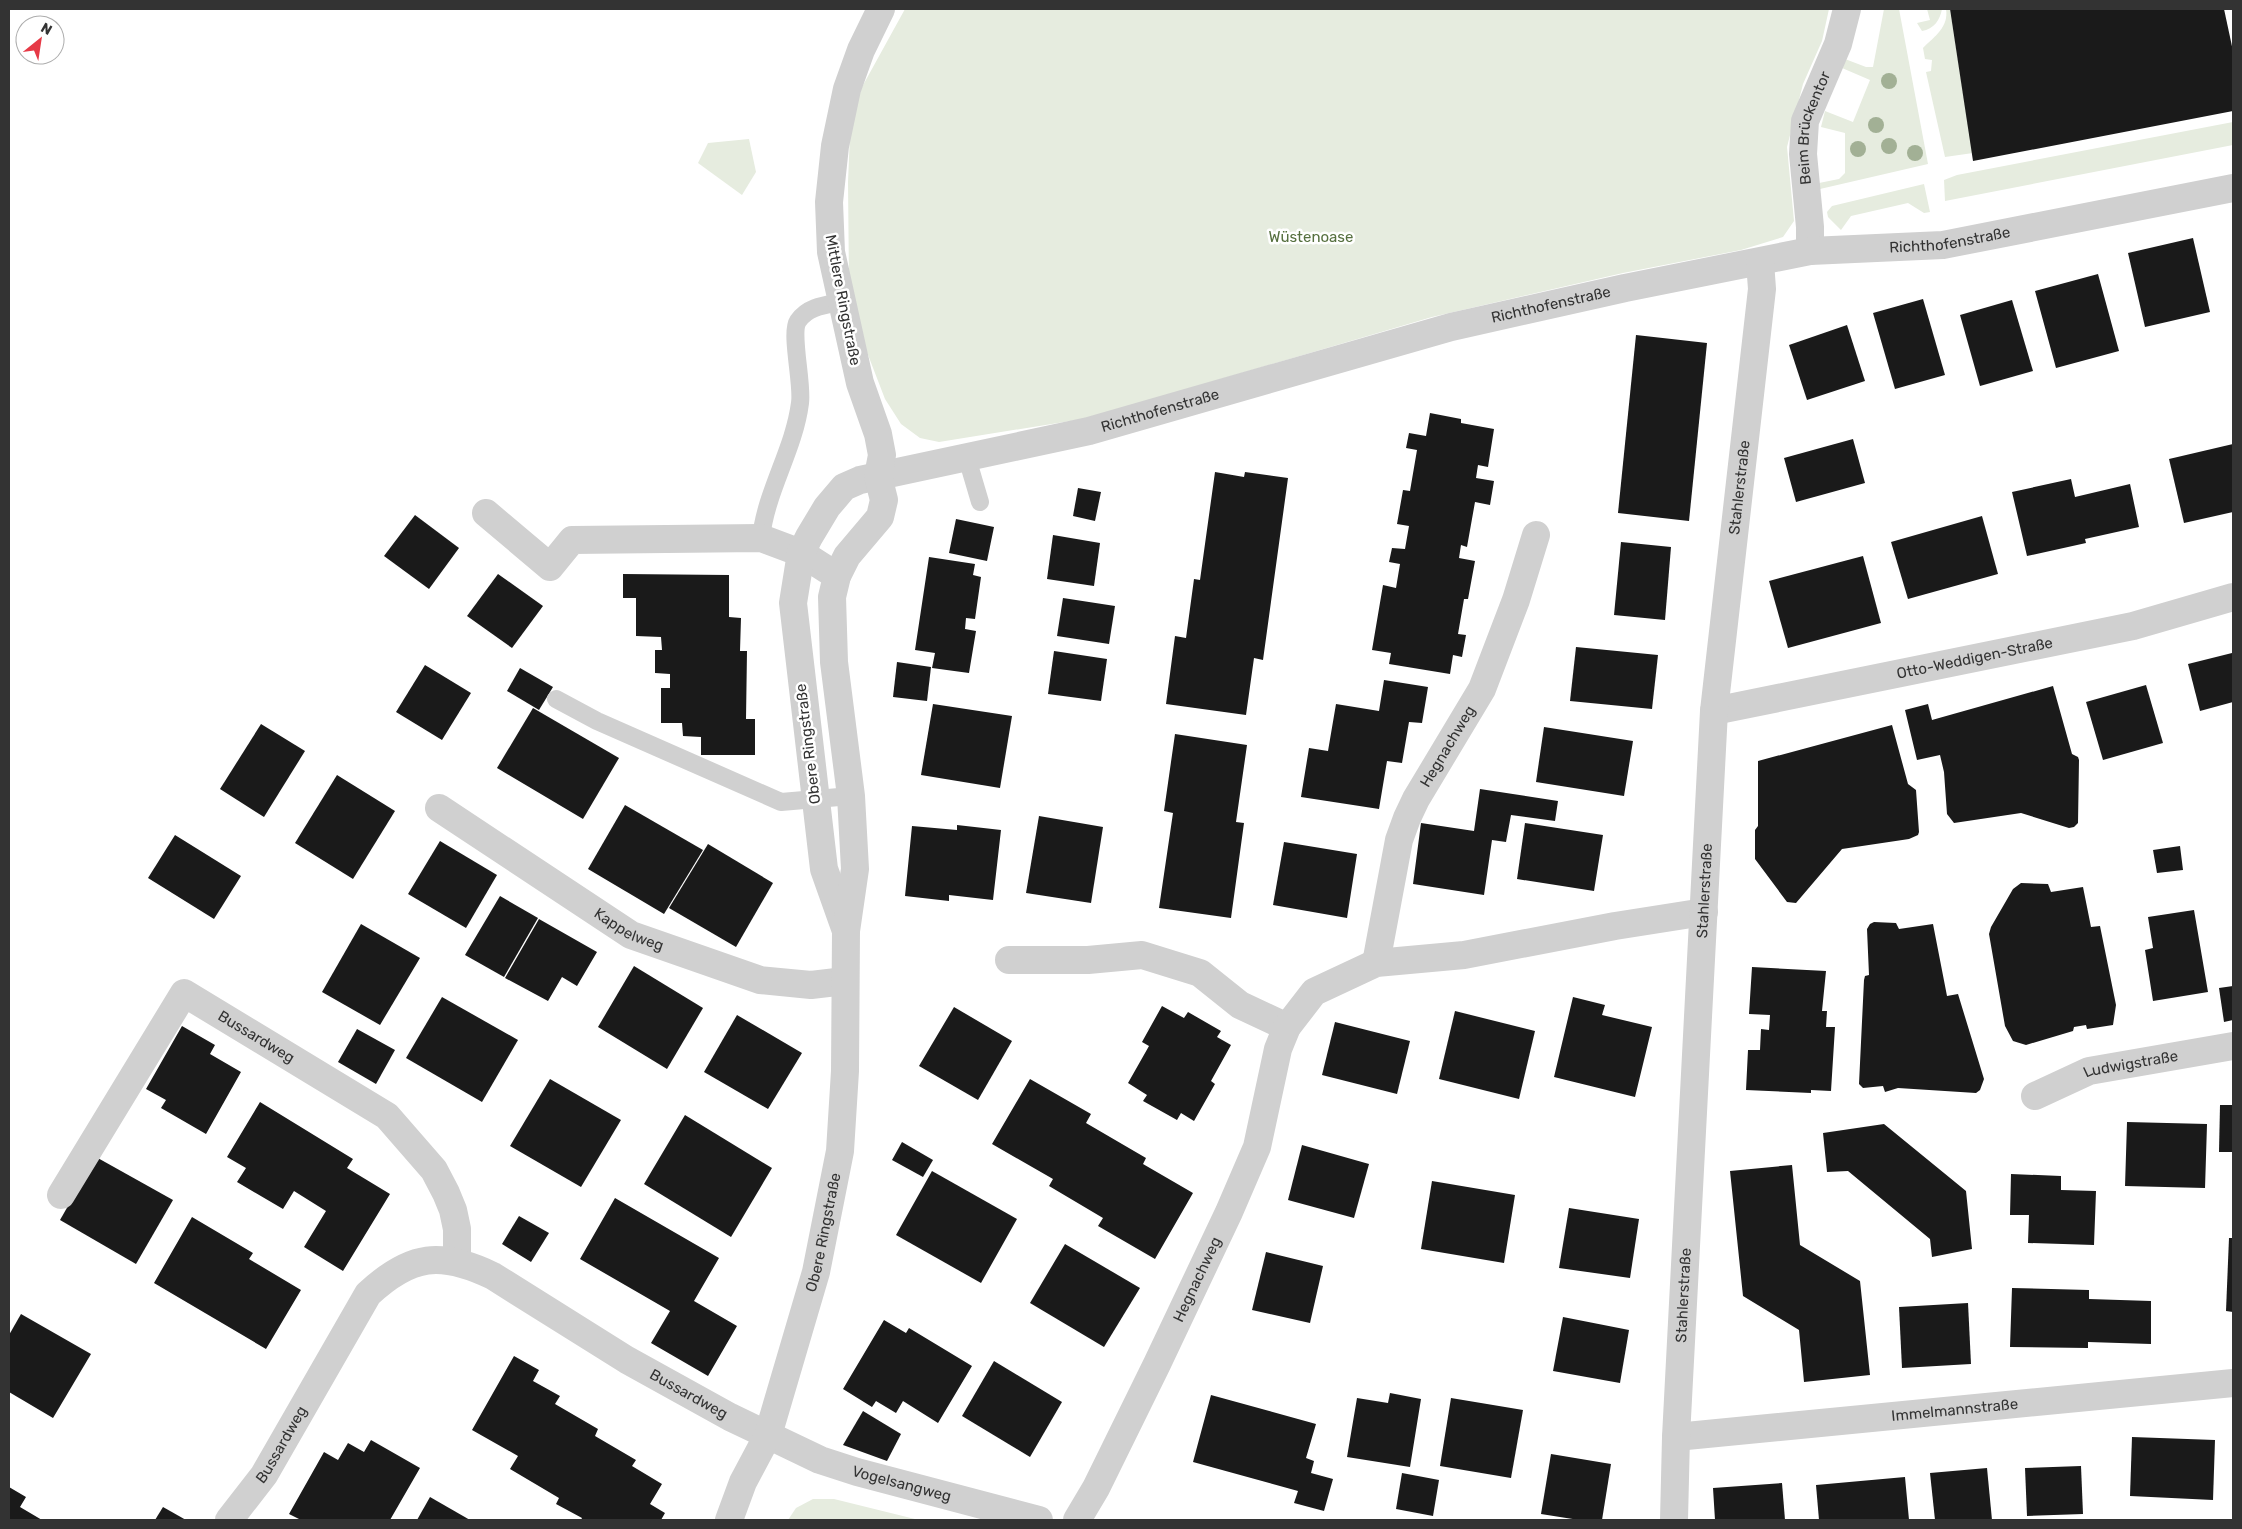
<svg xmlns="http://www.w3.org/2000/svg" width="2242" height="1529" font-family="Rubik,sans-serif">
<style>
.green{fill:#e6ecdf}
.building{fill:#1a1a1a}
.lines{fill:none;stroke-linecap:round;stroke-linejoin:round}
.lane{stroke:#d0d0d0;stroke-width:18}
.street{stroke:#d0d0d0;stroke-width:28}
.tree{fill:#a2b095}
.labels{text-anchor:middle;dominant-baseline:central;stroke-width:5;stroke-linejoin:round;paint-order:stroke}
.street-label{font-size:15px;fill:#333;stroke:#fff}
.park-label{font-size:15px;fill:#56703f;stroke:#fff}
</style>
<rect width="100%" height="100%" fill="#fff"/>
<g class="green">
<path d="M905 9H1829L1822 41 1803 84 1787 147 1794 221 1783 237 1741 250 1623 273 1432 317 1089 418 939 442 920 438 901 424 885 399 865 347 849 284 848 182 851 111 862 87Z"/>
<path d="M1884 9H1899L1928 164 1820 189 1819 183 1839 179 1845 173V133L1821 127 1825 111 1853 122 1870 80 1842 68 1845 59 1866 67H1873Z"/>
<path d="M1927 9H1942C1940 20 1934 29 1922 31L1917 23 1930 20Z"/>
<path d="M1946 9H1950L1973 153 1945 157 1926 72 1931 71 1932 60 1925 59 1923 48C1935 36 1949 27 1946 9Z"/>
<path d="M2233 122V145L1945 201 1944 180 1957 175Z"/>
<path d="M749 139 756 172 742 195 698 163 708 143Z"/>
<path d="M1924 184 1930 212 1924 213 1908 203 1851 216 1841 230 1828 217 1827 212 1832 206Z"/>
<path d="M813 1499H834L919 1520H788L796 1508Z"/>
</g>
<g class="building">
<path d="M1950 9H2224L2233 51V111L1973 161Z"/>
<path d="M2193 238 2210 312 2145 327 2128 253Z"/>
<path d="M2098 274 2119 351 2056 368 2035 291Z"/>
<path d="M1923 299 1945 375 1895 389 1873 313Z"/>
<path d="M2012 300 2033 371 1980 386 1960 315Z"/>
<path d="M1847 325 1865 381 1807 400 1789 345Z"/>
<path d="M1636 335 1707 343 1689 521 1618 513Z"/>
<path d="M1430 413 1461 419V423L1494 429 1488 467 1478 465 1476 478 1494 481 1490 505 1475 502 1467 547 1461 545 1459 558 1475 561 1468 599H1464L1458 634 1466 635 1462 657 1453 655 1450 674 1389 664 1391 653 1372 650 1383 585 1396 588 1400 564 1389 562 1392 548 1405 549 1409 526 1397 524 1403 490 1410 491 1417 450 1406 448 1409 433 1426 436Z"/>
<path d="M1853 439 1865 483 1796 502 1784 458Z"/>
<path d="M2233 444V512L2184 523 2169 459Z"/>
<path d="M1215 472 1244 477 1245 472 1288 478 1263 660 1254 658 1246 715 1166 704 1175 636 1186 638 1194 579 1200 580Z"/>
<path d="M2071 479 2075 497 2130 484 2139 527 2085 539 2086 543 2027 556 2012 492Z"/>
<path d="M1078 488 1101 492 1095 521 1073 516Z"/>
<path d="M415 515 459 548 429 589 384 556Z"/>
<path d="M1982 516 1998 574 1908 599 1891 542Z"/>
<path d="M956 519 994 527 987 561 949 553Z"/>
<path d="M1053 535 1100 543 1094 586 1047 579Z"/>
<path d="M1621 542 1671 547 1665 620 1614 615Z"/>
<path d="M1863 556 1881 623 1788 648 1769 581Z"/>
<path d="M929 557 975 564 973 575 981 577 975 619 966 618 965 629 976 631 969 673 932 668 935 653 915 650Z"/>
<path d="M498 574 543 606 512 648 467 616Z"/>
<path d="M623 574 729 575V617L741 618 740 651H747L746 719H755V755H701V737L683 736 682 723H661V688H670V674L655 673V650H662L661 637 636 636V598H623Z"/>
<path d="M1063 598 1115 606 1109 644 1057 636Z"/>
<path d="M1576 647 1658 655 1652 709 1570 701Z"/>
<path d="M1054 651 1107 659 1101 701 1048 694Z"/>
<path d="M2232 653 2233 702 2200 711 2188 664Z"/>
<path d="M897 662 931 667 927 701 893 697Z"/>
<path d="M425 665 471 693 442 740 396 712Z"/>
<path d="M520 668 553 687 539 710 507 691Z"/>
<path d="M1384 680 1428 687 1422 723 1409 722 1402 763 1387 761 1379 809 1301 797 1309 748 1328 751 1336 704 1379 711Z"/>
<path d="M2146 685 2163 743 2103 760 2086 702Z"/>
<path d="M2053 686 2072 754 2078 757 2079 760 2078 823 2074 827 2069 828 2021 813 1954 823 1947 814 1944 772 1940 755 1917 760 1905 710 1928 704 1932 720Z"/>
<path d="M933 704 1012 716 1000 788 921 775Z"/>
<path d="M533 708 619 758 583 819 497 768Z"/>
<path d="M261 724 305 751 264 817 220 789Z"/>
<path d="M1892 725 1908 784 1916 790 1919 832 1918 835 1909 839 1842 849 1796 903 1787 902 1755 859V830L1758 826V761Z"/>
<path d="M1544 727 1633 741 1624 796 1536 782Z"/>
<path d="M1175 734 1247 745 1236 822 1244 823 1231 918 1159 908 1173 813 1164 811Z"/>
<path d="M337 775 395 811 353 879 295 843Z"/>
<path d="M1480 789 1558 801 1555 821 1511 815 1506 842 1492 840 1484 895 1413 884 1421 823 1474 831Z"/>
<path d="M625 805 703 850 664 914 588 869Z"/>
<path d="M1039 816 1103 827 1091 903 1026 893Z"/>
<path d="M1525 823 1603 835 1594 891 1517 879Z"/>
<path d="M957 825 1001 830 993 900 949 895V901L905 896 912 826 957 830Z"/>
<path d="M175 835 241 876 214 919 148 878Z"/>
<path d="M440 841 497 875 466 928 408 894Z"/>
<path d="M1284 842 1357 854 1347 918 1273 905Z"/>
<path d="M708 844 773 883 736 947 669 908Z"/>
<path d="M2180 846 2183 870 2157 873 2153 850Z"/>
<path d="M2021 883 2048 884 2051 892 2083 887 2091 927 2100 926 2116 1005 2113 1025 2087 1029 2086 1025 2074 1027 2073 1031 2026 1045 2013 1041 2005 1026 1989 934 1991 927 2013 889Z"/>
<path d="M500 896 538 918 504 977 465 955Z"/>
<path d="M2194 910 2208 992 2153 1001 2145 950 2153 948 2148 917Z"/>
<path d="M539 919 597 952 577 986 562 977 548 1001 505 978Z"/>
<path d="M1874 922 1896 923 1899 929 1933 924 1947 996 1958 994 1984 1079 1980 1090 1976 1093 1898 1088 1885 1092 1883 1086 1863 1088 1859 1084 1864 980 1865 976 1869 975 1867 929 1870 924Z"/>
<path d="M361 924 420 958 380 1025 322 992Z"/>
<path d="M634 966 703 1008 667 1069 598 1027Z"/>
<path d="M1752 967 1826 971 1822 1011H1827L1826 1027H1835L1831 1091 1811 1090V1093L1746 1090 1748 1050H1760L1761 1029 1769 1030 1770 1015 1749 1014Z"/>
<path d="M2233 986V1020L2224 1022 2219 988Z"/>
<path d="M442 997 518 1040 482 1102 406 1058Z"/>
<path d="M1573 997 1605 1005 1602 1015 1652 1027 1635 1097 1554 1077Z"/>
<path d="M1162 1006 1184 1018 1188 1012 1221 1031 1217 1037 1231 1045 1211 1081 1215 1084 1194 1121 1181 1113 1177 1120 1143 1101 1147 1095 1128 1083 1149 1046 1142 1042Z"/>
<path d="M954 1007 1012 1041 978 1100 919 1066Z"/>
<path d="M1455 1011 1535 1031 1519 1099 1439 1079Z"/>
<path d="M737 1015 802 1053 768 1109 704 1072Z"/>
<path d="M1335 1022 1410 1041 1397 1094 1322 1075Z"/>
<path d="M182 1026 215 1045 210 1054 241 1072 206 1134 161 1108 166 1100 146 1089Z"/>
<path d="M357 1029 395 1050 376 1084 338 1062Z"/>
<path d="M550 1079 621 1120 581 1187 510 1146Z"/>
<path d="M1030 1079 1091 1114 1086 1123 1146 1158 1143 1164 1193 1193 1155 1259 1098 1226 1103 1218 1049 1186 1053 1179 992 1144Z"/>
<path d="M260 1102 353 1159 347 1168 390 1194 343 1271 304 1247 326 1211 294 1191 283 1209 237 1182 246 1168 227 1157Z"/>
<path d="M2220 1105H2233V1152H2219Z"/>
<path d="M685 1115 772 1168 731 1237 644 1184Z"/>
<path d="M2127 1122 2207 1124 2205 1188 2125 1186Z"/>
<path d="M1884 1124 1966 1191 1972 1249 1932 1257 1930 1239 1848 1171 1827 1172 1823 1133Z"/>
<path d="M902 1142 933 1160 923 1177 892 1160Z"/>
<path d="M1302 1145 1369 1164 1354 1218 1288 1200Z"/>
<path d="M96 1157 173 1200 136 1264 60 1220Z"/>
<path d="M1792 1165 1800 1245 1860 1281 1870 1375 1804 1382 1799 1330 1743 1296 1730 1171Z"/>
<path d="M932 1171 1017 1219 981 1283 896 1235Z"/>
<path d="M2011 1174 2061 1176V1190L2096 1191 2094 1245 2028 1243 2029 1215H2010Z"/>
<path d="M1432 1181 1515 1195 1504 1263 1421 1249Z"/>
<path d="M615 1198 719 1258 694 1301 737 1326 708 1376 651 1343 670 1311 580 1259Z"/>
<path d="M1569 1208 1639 1219 1630 1278 1559 1268Z"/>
<path d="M519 1216 549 1233 531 1262 502 1244Z"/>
<path d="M192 1217 253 1253 249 1259 301 1290 266 1349 154 1283Z"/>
<path d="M2229 1238H2233V1312L2226 1311Z"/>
<path d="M1065 1244 1140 1288 1104 1347 1030 1303Z"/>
<path d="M1266 1252 1323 1266 1310 1323 1252 1310Z"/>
<path d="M2012 1288 2089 1290V1299L2151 1301V1344L2088 1342V1348L2010 1347Z"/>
<path d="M1968 1303 1971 1364 1902 1368 1899 1307Z"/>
<path d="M21 1314 91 1354 53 1418 9 1392V1335Z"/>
<path d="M1563 1317 1629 1330 1620 1383 1553 1371Z"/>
<path d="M884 1320 906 1333 909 1328 972 1366 938 1423 903 1401 896 1413 876 1401 872 1407 843 1389Z"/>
<path d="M514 1356 539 1370 533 1381 560 1396 555 1404 598 1429 595 1436 636 1460 632 1466 662 1484 650 1504 665 1513 661 1520H581L582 1518 556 1504 559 1498 510 1469 518 1456 472 1430Z"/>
<path d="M994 1361 1062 1402 1030 1457 962 1416Z"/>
<path d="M1390 1393 1421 1399 1410 1467 1347 1457 1357 1398 1388 1403Z"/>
<path d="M1211 1395 1316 1424 1306 1458 1314 1461 1311 1473 1333 1479 1324 1511 1294 1503 1298 1491 1193 1462Z"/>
<path d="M1451 1398 1523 1410 1511 1478 1440 1466Z"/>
<path d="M863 1411 901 1434 887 1461 843 1445Z"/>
<path d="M2132 1437 2215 1440 2213 1500 2130 1496Z"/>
<path d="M371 1440 420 1468 390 1520H301L289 1514 324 1452 338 1460 348 1443 364 1452Z"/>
<path d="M1551 1454 1611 1464 1602 1520H1579L1541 1514Z"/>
<path d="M2081 1466 2083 1514 2027 1516 2025 1468Z"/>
<path d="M1987 1468 1992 1520H1935L1930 1473Z"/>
<path d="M1402 1473 1439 1480 1433 1516 1396 1509Z"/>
<path d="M1905 1477 1909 1520H1819L1816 1485Z"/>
<path d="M1782 1483 1785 1520H1715L1713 1488Z"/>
<path d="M9 1487 26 1497 20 1507 42 1520H9Z"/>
<path d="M430 1497 470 1520H417Z"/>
<path d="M163 1507 186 1520H155Z"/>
</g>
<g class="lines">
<g class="lane">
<path d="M967 458 980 502"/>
<path d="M761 538C766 491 794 450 800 403 803 384 790 333 798 321 808 306 826 305 842 302"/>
<path d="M556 699 597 721 781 802 851 796"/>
</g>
<g class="street">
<path id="s1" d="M1810 251V227L1803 154 1805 121 1838 44 1847 9"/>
<path d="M486 513 550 567 572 540 761 538 801 553 837 576"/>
<path id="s2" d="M1714 711 2133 626 2233 597"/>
<path id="s3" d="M439 808 631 935 760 980 811 985 845 981"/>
<path id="s4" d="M846 931 824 869 793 603 801 553 809 537 827 507 844 487 860 480 1089 431 1451 327 1625 288 1810 251 1943 245 2233 188"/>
<path d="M1009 960H1088L1142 955 1200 973 1240 1005 1287 1027"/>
<path id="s5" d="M1376 963 1399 840 1407 818 1416 799 1482 689 1516 600 1536 535"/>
<path id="s6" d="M2035 1096 2089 1071 2233 1046"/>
<path id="s7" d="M61 1195 184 993 387 1116 434 1170 446 1193 453 1210 457 1229V1261"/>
<path id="s8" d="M1676 1437 2233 1383"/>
<path id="s9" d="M229 1520 264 1475 368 1294C411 1254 441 1251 493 1276L627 1360 730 1417 820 1460 857 1472 1039 1520"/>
<path id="s10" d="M729 1520 743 1482 768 1435 816 1272 840 1151 845 1071 846 931 855 869 851 796 834 662 832 597 837 576 847 556 880 517 884 500 878 476 882 455 878 434 860 383 831 252 829 202 835 146 847 89 861 50 881 9"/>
<path id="s11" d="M1077 1520 1096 1488 1157 1364 1229 1212 1257 1147 1278 1049 1287 1027 1314 992 1376 963 1464 955 1615 926 1704 912"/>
<path id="s12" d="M1674 1520 1676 1437 1714 711 1762 289 1760 262"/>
</g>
</g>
<g class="tree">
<circle cx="1889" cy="81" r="8"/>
<circle cx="1876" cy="125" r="8"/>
<circle cx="1889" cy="146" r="8"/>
<circle cx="1858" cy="149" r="8"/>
<circle cx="1915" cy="153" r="8"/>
</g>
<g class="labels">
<g class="street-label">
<text stroke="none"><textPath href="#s1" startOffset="125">Beim Brückentor</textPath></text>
<text stroke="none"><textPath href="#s4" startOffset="1599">Richthofenstraße</textPath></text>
<text transform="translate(843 300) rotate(79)">Mittlere Ringstraße</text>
<text stroke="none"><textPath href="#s4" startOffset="1194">Richthofenstraße</textPath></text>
<text stroke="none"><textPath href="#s4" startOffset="789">Richthofenstraße</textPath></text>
<text stroke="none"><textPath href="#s12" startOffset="1035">Stahlerstraße</textPath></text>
<text stroke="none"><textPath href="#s2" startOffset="266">Otto-Weddigen-Straße</textPath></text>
<text transform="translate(808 744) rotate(-97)">Obere Ringstraße</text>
<text stroke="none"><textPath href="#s5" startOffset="231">Hegnachweg</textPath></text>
<text stroke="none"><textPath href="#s12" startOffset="630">Stahlerstraße</textPath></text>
<text stroke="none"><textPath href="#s3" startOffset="226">Kappelweg</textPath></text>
<text stroke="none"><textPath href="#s7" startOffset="321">Bussardweg</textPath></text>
<text stroke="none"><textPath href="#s6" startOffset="102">Ludwigstraße</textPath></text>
<text stroke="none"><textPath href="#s10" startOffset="304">Obere Ringstraße</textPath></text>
<text stroke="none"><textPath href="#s11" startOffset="269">Hegnachweg</textPath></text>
<text stroke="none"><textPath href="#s12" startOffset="225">Stahlerstraße</textPath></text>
<text stroke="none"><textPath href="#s9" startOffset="632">Bussardweg</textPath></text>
<text stroke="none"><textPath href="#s8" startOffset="280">Immelmannstraße</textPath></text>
<text stroke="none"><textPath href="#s9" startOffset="92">Bussardweg</textPath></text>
<text stroke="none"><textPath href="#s9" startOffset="864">Vogelsangweg</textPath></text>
</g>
<g class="park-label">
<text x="1311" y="237">Wüstenoase</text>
</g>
</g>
<rect width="2242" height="1529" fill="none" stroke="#333333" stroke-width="20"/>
<g transform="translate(40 40) rotate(30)"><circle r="24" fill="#ffffff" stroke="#adadad"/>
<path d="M0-4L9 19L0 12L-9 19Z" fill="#e63946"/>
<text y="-8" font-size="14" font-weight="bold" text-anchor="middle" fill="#333333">N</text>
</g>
</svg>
